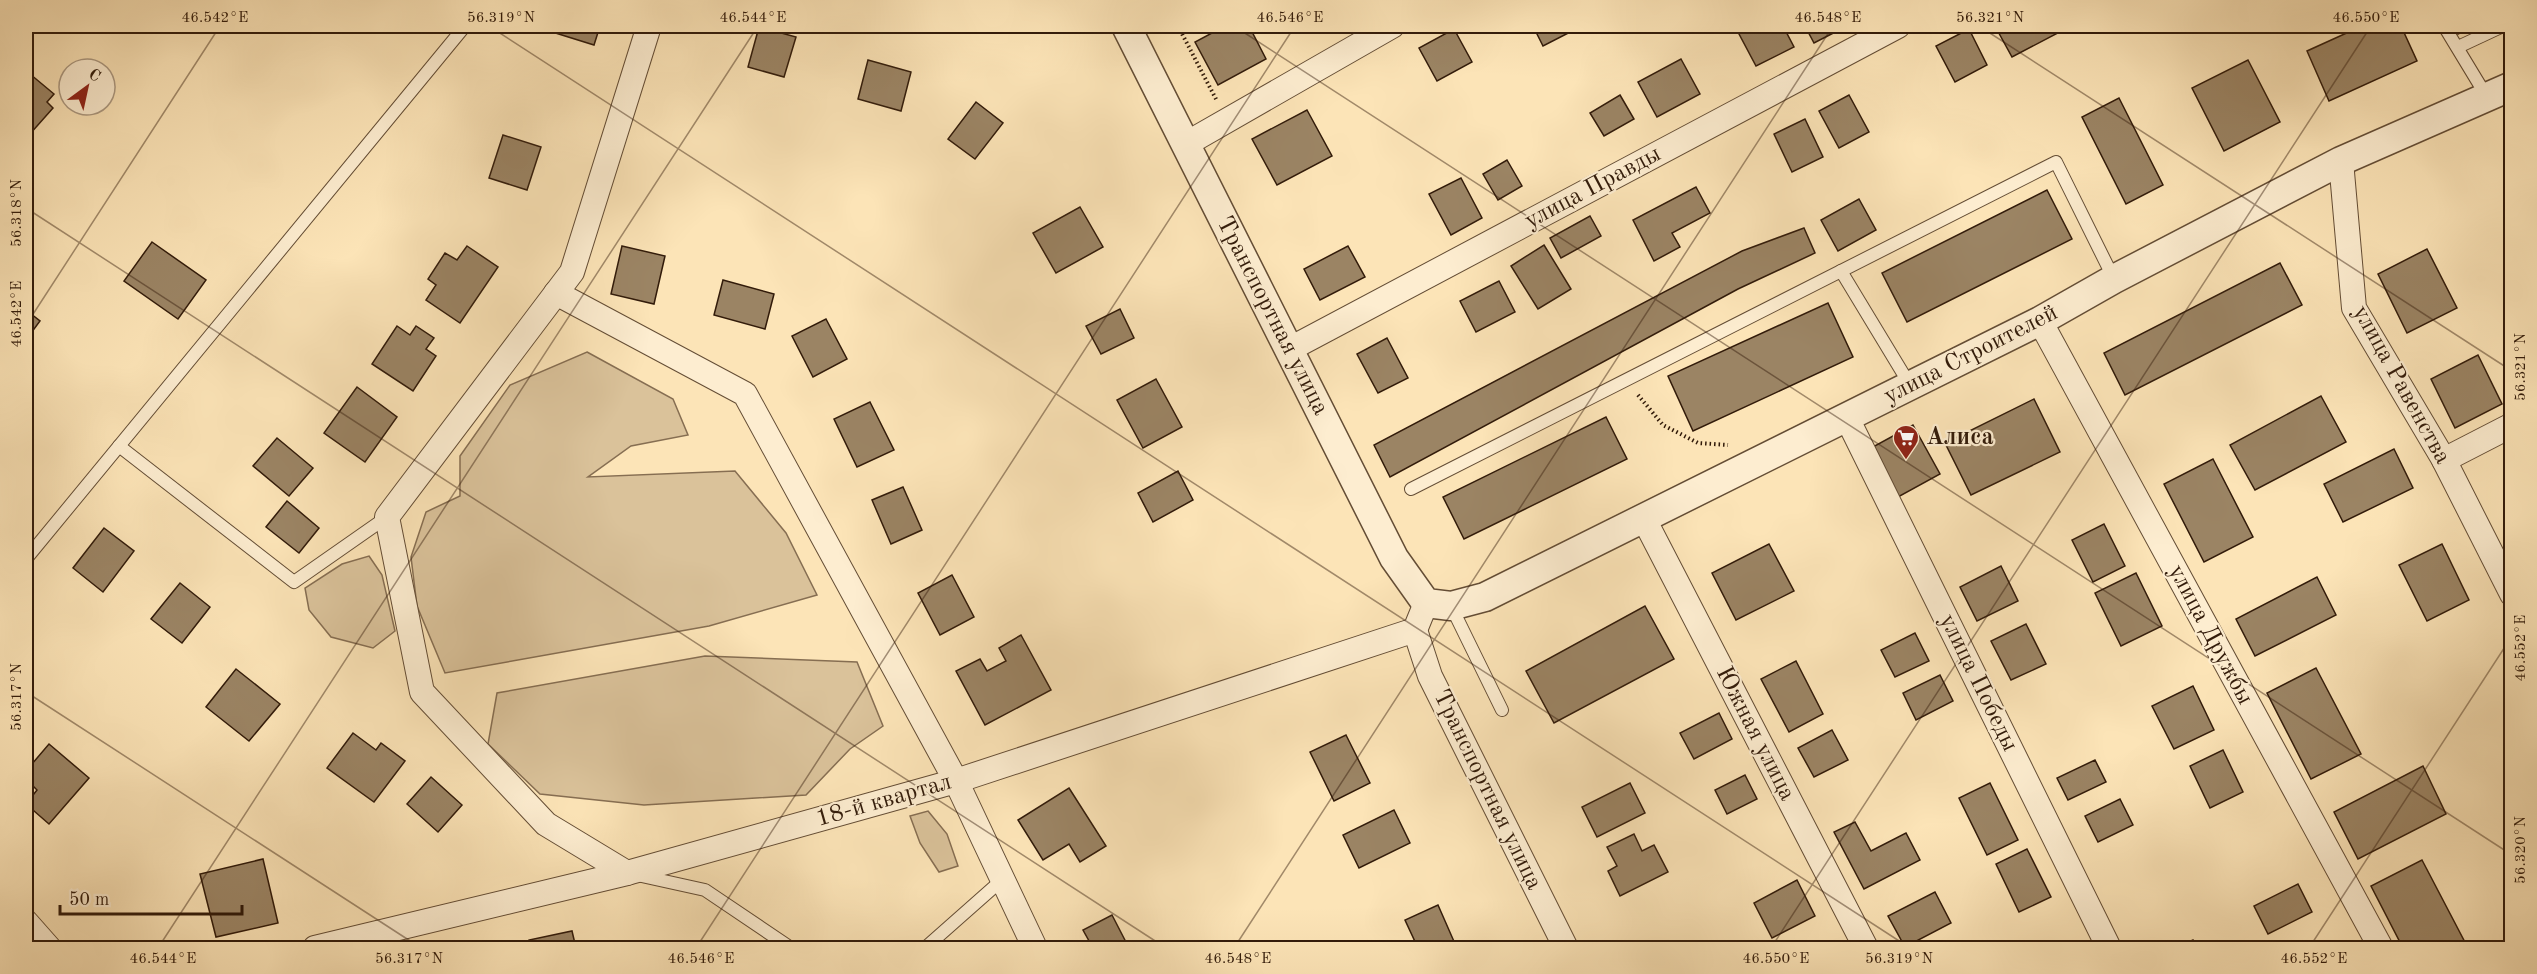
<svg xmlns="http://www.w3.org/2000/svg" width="2537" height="974" font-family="'Old Standard TT',serif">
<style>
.green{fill:#dac29a;stroke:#866e52;stroke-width:1.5}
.building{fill:#9b8464;stroke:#321b0a;stroke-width:1.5}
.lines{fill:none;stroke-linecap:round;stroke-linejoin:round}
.service-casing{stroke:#644d35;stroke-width:14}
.minor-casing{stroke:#644d35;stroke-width:26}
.tertiary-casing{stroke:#644d35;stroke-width:31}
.path{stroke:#321b0a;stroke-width:4;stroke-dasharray:1.5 3;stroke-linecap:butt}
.service{stroke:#fdedd0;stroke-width:12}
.minor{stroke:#fdedd0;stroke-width:24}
.tertiary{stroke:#fdedd0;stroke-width:28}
.ticks{fill:none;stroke:#321b0a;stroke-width:1.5;stroke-opacity:0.45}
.labels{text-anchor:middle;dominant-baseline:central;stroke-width:4.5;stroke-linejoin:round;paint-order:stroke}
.street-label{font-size:24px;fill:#321b0a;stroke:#fdedd0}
.poi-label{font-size:24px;font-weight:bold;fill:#321b0a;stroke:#fdedd0;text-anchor:start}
.neatline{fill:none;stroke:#321b0a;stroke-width:2}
.ticks-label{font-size:15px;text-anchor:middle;fill:#321b0a}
</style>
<rect width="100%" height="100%" fill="#fce4b7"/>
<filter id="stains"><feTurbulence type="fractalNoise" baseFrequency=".00333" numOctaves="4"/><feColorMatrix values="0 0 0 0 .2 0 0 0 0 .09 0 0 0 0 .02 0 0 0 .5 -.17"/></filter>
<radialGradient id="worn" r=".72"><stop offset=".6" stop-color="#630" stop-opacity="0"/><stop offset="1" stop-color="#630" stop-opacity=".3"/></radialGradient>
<g class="green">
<path d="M587 352 673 399 688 435 631 446 588 477 735 471 786 533 817 595 709 626 445 673 417 606 411 557 426 512 460 496V456L510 385Z"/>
<path d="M369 556 382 575 395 631 373 648 331 637 309 610 305 588 342 564Z"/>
<path d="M705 656 857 662 883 726 850 749 806 795 644 805 540 794 488 744 497 693Z"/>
<path d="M928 811 947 834 958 866 939 872 920 843 910 816Z"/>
</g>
<g class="building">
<path d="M551 26H600L594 45 549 31Z"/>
<path d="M1225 26H1249L1266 59 1218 85 1195 42Z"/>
<path d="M1533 26H1579L1580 27 1543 46Z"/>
<path d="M1750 26H1783L1794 47 1756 66 1738 32Z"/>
<path d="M1805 26H1847L1814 43Z"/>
<path d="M1995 26H2071L2012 57Z"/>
<path d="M2362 26H2401L2417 61 2329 101 2307 51Z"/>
<path d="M2455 26H2476L2458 34Z"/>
<path d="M759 27 796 37 784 77 748 67Z"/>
<path d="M1454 29 1472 62 1437 81 1419 48Z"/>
<path d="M1969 29 1987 65 1955 82 1936 46Z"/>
<path d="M1681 59 1700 94 1657 117 1638 82Z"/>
<path d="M868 60 911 72 901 111 858 99Z"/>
<path d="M2248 60 2280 122 2224 151 2192 88Z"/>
<path d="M30 74 54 94 47 102 53 108 30 134 26 130V79Z"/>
<path d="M1620 95 1634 119 1604 136 1590 113Z"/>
<path d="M1849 95 1869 132 1839 148 1819 111Z"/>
<path d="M2119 98 2163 185 2126 204 2082 117Z"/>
<path d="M976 102 1003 123 975 159 948 139Z"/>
<path d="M1307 110 1332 156 1277 185 1252 139Z"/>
<path d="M1805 119 1823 157 1792 172 1774 134Z"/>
<path d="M503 135 541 147 527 190 489 178Z"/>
<path d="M1507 160 1522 186 1498 200 1483 174Z"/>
<path d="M1461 178 1482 218 1451 235 1429 194Z"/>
<path d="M1696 187 1710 213 1672 233 1680 247 1654 261 1633 220Z"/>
<path d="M2047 190 2072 239 1907 322 1882 273Z"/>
<path d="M1859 199 1876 230 1838 251 1821 220Z"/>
<path d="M1080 207 1103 247 1056 273 1033 233Z"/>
<path d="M1590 216 1601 236 1561 258 1550 238Z"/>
<path d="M1804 228 1815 253 1738 289 1390 477 1374 445 1742 251Z"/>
<path d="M152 242 206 280 178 319 124 281Z"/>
<path d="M1544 245 1571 289 1538 309 1511 266Z"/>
<path d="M467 246 498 267 460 323 426 300 436 285 428 279 445 253 457 260Z"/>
<path d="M622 246 665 256 654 304 611 294Z"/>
<path d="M1348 246 1365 277 1320 300 1304 269Z"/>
<path d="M2427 249 2457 308 2407 333 2378 274Z"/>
<path d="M2280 263 2302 305 2125 395 2104 353Z"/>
<path d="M723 280 774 294 765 329 714 315Z"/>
<path d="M1499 281 1515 312 1476 332 1460 301Z"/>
<path d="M1828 303 1853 357 1693 431 1668 376Z"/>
<path d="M1120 309 1134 338 1101 354 1086 326Z"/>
<path d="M26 310 40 321 26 340Z"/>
<path d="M826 319 847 359 813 377 792 336Z"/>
<path d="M397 326 410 335 416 326 434 338 426 349 436 356 413 391 372 364Z"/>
<path d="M1387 338 1408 378 1378 393 1357 354Z"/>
<path d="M2478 355 2502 404 2455 428 2431 379Z"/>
<path d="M1156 379 1182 427 1143 448 1117 400Z"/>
<path d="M357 387 397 417 365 462 324 433Z"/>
<path d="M2321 396 2346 442 2255 490 2230 445Z"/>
<path d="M2034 399 2060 452 1971 495 1945 443Z"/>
<path d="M870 402 894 450 857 467 834 419Z"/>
<path d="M1606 417 1627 459 1464 539 1443 497Z"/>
<path d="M1913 425 1940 474 1898 497 1871 448Z"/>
<path d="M277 438 313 468 289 496 253 466Z"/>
<path d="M2394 449 2413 488 2343 522 2324 484Z"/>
<path d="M2213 459 2253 537 2204 562 2164 484Z"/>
<path d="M1178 471 1193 500 1153 522 1138 493Z"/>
<path d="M903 487 922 530 891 544 872 500Z"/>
<path d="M287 501 319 528 299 553 266 527Z"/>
<path d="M2104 524 2125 566 2093 582 2072 540Z"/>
<path d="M104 528 134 551 103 592 73 568Z"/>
<path d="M1769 544 1794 591 1736 620 1712 573Z"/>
<path d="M2442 544 2469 600 2427 621 2399 565Z"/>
<path d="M2001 566 2018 601 1977 621 1960 587Z"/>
<path d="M2136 573 2162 626 2121 646 2095 593Z"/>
<path d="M952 575 974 617 940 635 918 593Z"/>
<path d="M2317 577 2336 615 2255 656 2236 619Z"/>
<path d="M180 583 210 607 182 643 151 619Z"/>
<path d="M1645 606 1674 659 1554 723 1526 671Z"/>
<path d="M2026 624 2046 664 2011 680 1991 641Z"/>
<path d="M1915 633 1929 661 1895 677 1881 650Z"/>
<path d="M1021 635 1051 690 985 725 956 671 980 659 987 671 1006 661 999 648Z"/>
<path d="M1796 661 1823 714 1789 732 1761 679Z"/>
<path d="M2316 668 2361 754 2311 779 2267 693Z"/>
<path d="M236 669 280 704 249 741 206 707Z"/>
<path d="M1940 675 1953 701 1916 720 1903 693Z"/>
<path d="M2193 686 2214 730 2174 749 2152 706Z"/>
<path d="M1719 713 1732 739 1694 759 1680 733Z"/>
<path d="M1832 730 1848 760 1814 777 1798 748Z"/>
<path d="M353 733 376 750 381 743 405 761 374 802 327 768Z"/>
<path d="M1346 735 1370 783 1334 801 1310 752Z"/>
<path d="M49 744 89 778 49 824 26 804 37 790 26 779V771Z"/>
<path d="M2223 750 2243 792 2210 808 2190 766Z"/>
<path d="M2095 760 2106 782 2068 800 2057 778Z"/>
<path d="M2423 766 2446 814 2358 859 2334 812Z"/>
<path d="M1745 775 1757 799 1727 814 1715 790Z"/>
<path d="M431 777 462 805 438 832 407 804Z"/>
<path d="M1630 783 1645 813 1597 837 1582 807Z"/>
<path d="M1990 783 2018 840 1987 855 1959 798Z"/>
<path d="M1069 788 1106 846 1080 862 1069 844 1043 860 1018 820Z"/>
<path d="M2120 799 2133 825 2098 842 2085 816Z"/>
<path d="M1394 810 1410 843 1359 868 1343 835Z"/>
<path d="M1855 822 1871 851 1906 833 1920 860 1864 889 1834 832Z"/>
<path d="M1634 834 1642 851 1654 845 1668 872 1620 896 1608 871 1617 866 1607 847Z"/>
<path d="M2027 849 2051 897 2019 912 1996 864Z"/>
<path d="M263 859 278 923 216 937 200 874Z"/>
<path d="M2422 860 2468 948H2403L2371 886Z"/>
<path d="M1797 880 1815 916 1772 938 1754 903Z"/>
<path d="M2298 884 2312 912 2268 934 2254 906Z"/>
<path d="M1935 892 1951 923 1905 947 1888 916Z"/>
<path d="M1438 905 1456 946 1451 948H1418L1405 920Z"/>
<path d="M1112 915 1129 948H1093L1083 930Z"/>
<path d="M572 931 576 948H530L529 940Z"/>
<path d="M2193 940 2198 948H2175Z"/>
</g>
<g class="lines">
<defs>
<g id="service">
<path d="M2444 26 2487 97"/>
<path d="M2458 47 2503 26"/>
<path d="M1841 271 1910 385"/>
<path d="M119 446 294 582 387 517"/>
<path d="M1411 489 2056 162 2114 279"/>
<path d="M26 559 465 26"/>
<path d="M1451 606 1502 710"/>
<path d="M637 875 705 890 791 948"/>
<path d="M925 948 1003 879"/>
</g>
<g id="minor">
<path d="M1186 144 1392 26"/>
<path d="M2341 161 2354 308 2444 460 2512 594"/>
<path d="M556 293 745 394 956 781 1035 948"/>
<path d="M2040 321 2381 948"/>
<path d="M1288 350 1898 26"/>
<path d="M1847 418 2109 948"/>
<path d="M2444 460 2512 425"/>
<path d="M1644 519 1866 948"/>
<path d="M1415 630 1430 676 1566 948"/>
<path d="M627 873 546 824 422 692 387 517 572 272 649 26"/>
<path d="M26 922 49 948"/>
<path d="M315 948 627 873 956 781 1415 630 1426 603"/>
</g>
<path id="tertiary" d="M1126 26 1394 558 1426 603 1451 606 1485 597 2040 321 2114 279 2341 161 2512 86"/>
</defs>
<use href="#service" class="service-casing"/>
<use href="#minor" class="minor-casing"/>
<use href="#tertiary" class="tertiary-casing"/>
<g class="path">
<path d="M1178 26 1217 101"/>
<path d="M1638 395 1663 425 1698 443 1728 445"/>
</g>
<use href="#service" class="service"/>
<use href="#minor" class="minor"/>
<use href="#tertiary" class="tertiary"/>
</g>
<path class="ticks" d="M489 26 1910 948M1234 26 2512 855M1979 26 2512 371M26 208 1166 948M26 325 220 26M26 692 421 948M158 948 758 26M696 948 1295 26M1234 948 1833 26M1771 948 2371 26M2309 948 2512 636"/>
<defs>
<symbol id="supermarket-pin" viewBox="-11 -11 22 30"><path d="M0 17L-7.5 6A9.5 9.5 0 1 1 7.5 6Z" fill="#8f2418" stroke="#fdedd0"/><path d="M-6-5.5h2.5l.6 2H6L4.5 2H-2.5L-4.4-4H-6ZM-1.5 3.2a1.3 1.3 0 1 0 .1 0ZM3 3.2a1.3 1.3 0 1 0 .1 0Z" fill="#fff"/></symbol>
</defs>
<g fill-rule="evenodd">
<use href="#supermarket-pin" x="1891" y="423" width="30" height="40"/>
</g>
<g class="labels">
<g class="street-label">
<text transform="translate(1593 188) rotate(-28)">улица Правды</text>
<text transform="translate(1272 316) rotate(63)">Транспортная улица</text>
<text transform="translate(1971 355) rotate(-27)">улица Строителей</text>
<text transform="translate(2401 385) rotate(61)">улица Равенства</text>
<text transform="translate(2210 635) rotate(62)">улица Дружбы</text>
<text transform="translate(1978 683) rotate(64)">улица Победы</text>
<text transform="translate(1755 734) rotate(63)">Южная улица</text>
<text transform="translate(1487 790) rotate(64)">Транспортная улица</text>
<text transform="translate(884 801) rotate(-16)">18-й квартал</text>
</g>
<g class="poi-label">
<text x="1926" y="438">Алиса</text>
</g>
</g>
<rect width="2537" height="974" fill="none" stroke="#fce4b7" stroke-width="66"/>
<g transform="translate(87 87) rotate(33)"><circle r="28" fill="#fdedd0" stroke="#ac9981" stroke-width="1.5"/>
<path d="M0-4.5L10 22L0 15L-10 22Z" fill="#8f2418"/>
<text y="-9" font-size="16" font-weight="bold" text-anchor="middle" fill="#321b0a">С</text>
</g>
<path d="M60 905v9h182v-9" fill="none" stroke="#321b0a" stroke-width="3"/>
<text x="69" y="905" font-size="18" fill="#321b0a" stroke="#fdedd0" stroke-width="4.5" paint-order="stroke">50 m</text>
<rect x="33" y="33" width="2471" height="908" class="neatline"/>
<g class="ticks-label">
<text x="215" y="22">46.542°E</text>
<text x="501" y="22">56.319°N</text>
<text x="753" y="22">46.544°E</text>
<text x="1290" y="22">46.546°E</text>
<text x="1828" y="22">46.548°E</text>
<text x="1990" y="22">56.321°N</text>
<text x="2366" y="22">46.550°E</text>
<text transform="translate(16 213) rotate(-90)" y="5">56.318°N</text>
<text transform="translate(16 314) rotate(-90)" y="5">46.542°E</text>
<text transform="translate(2520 367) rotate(-90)" y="5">56.321°N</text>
<text transform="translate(2520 648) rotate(-90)" y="5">46.552°E</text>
<text transform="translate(16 697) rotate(-90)" y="5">56.317°N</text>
<text transform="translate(2520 850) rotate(-90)" y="5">56.320°N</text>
<text x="163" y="963">46.544°E</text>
<text x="409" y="963">56.317°N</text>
<text x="701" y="963">46.546°E</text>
<text x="1238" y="963">46.548°E</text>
<text x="1776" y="963">46.550°E</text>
<text x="1899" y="963">56.319°N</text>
<text x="2314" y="963">46.552°E</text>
</g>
<rect width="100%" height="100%" filter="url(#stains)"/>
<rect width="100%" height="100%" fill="url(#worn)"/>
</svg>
